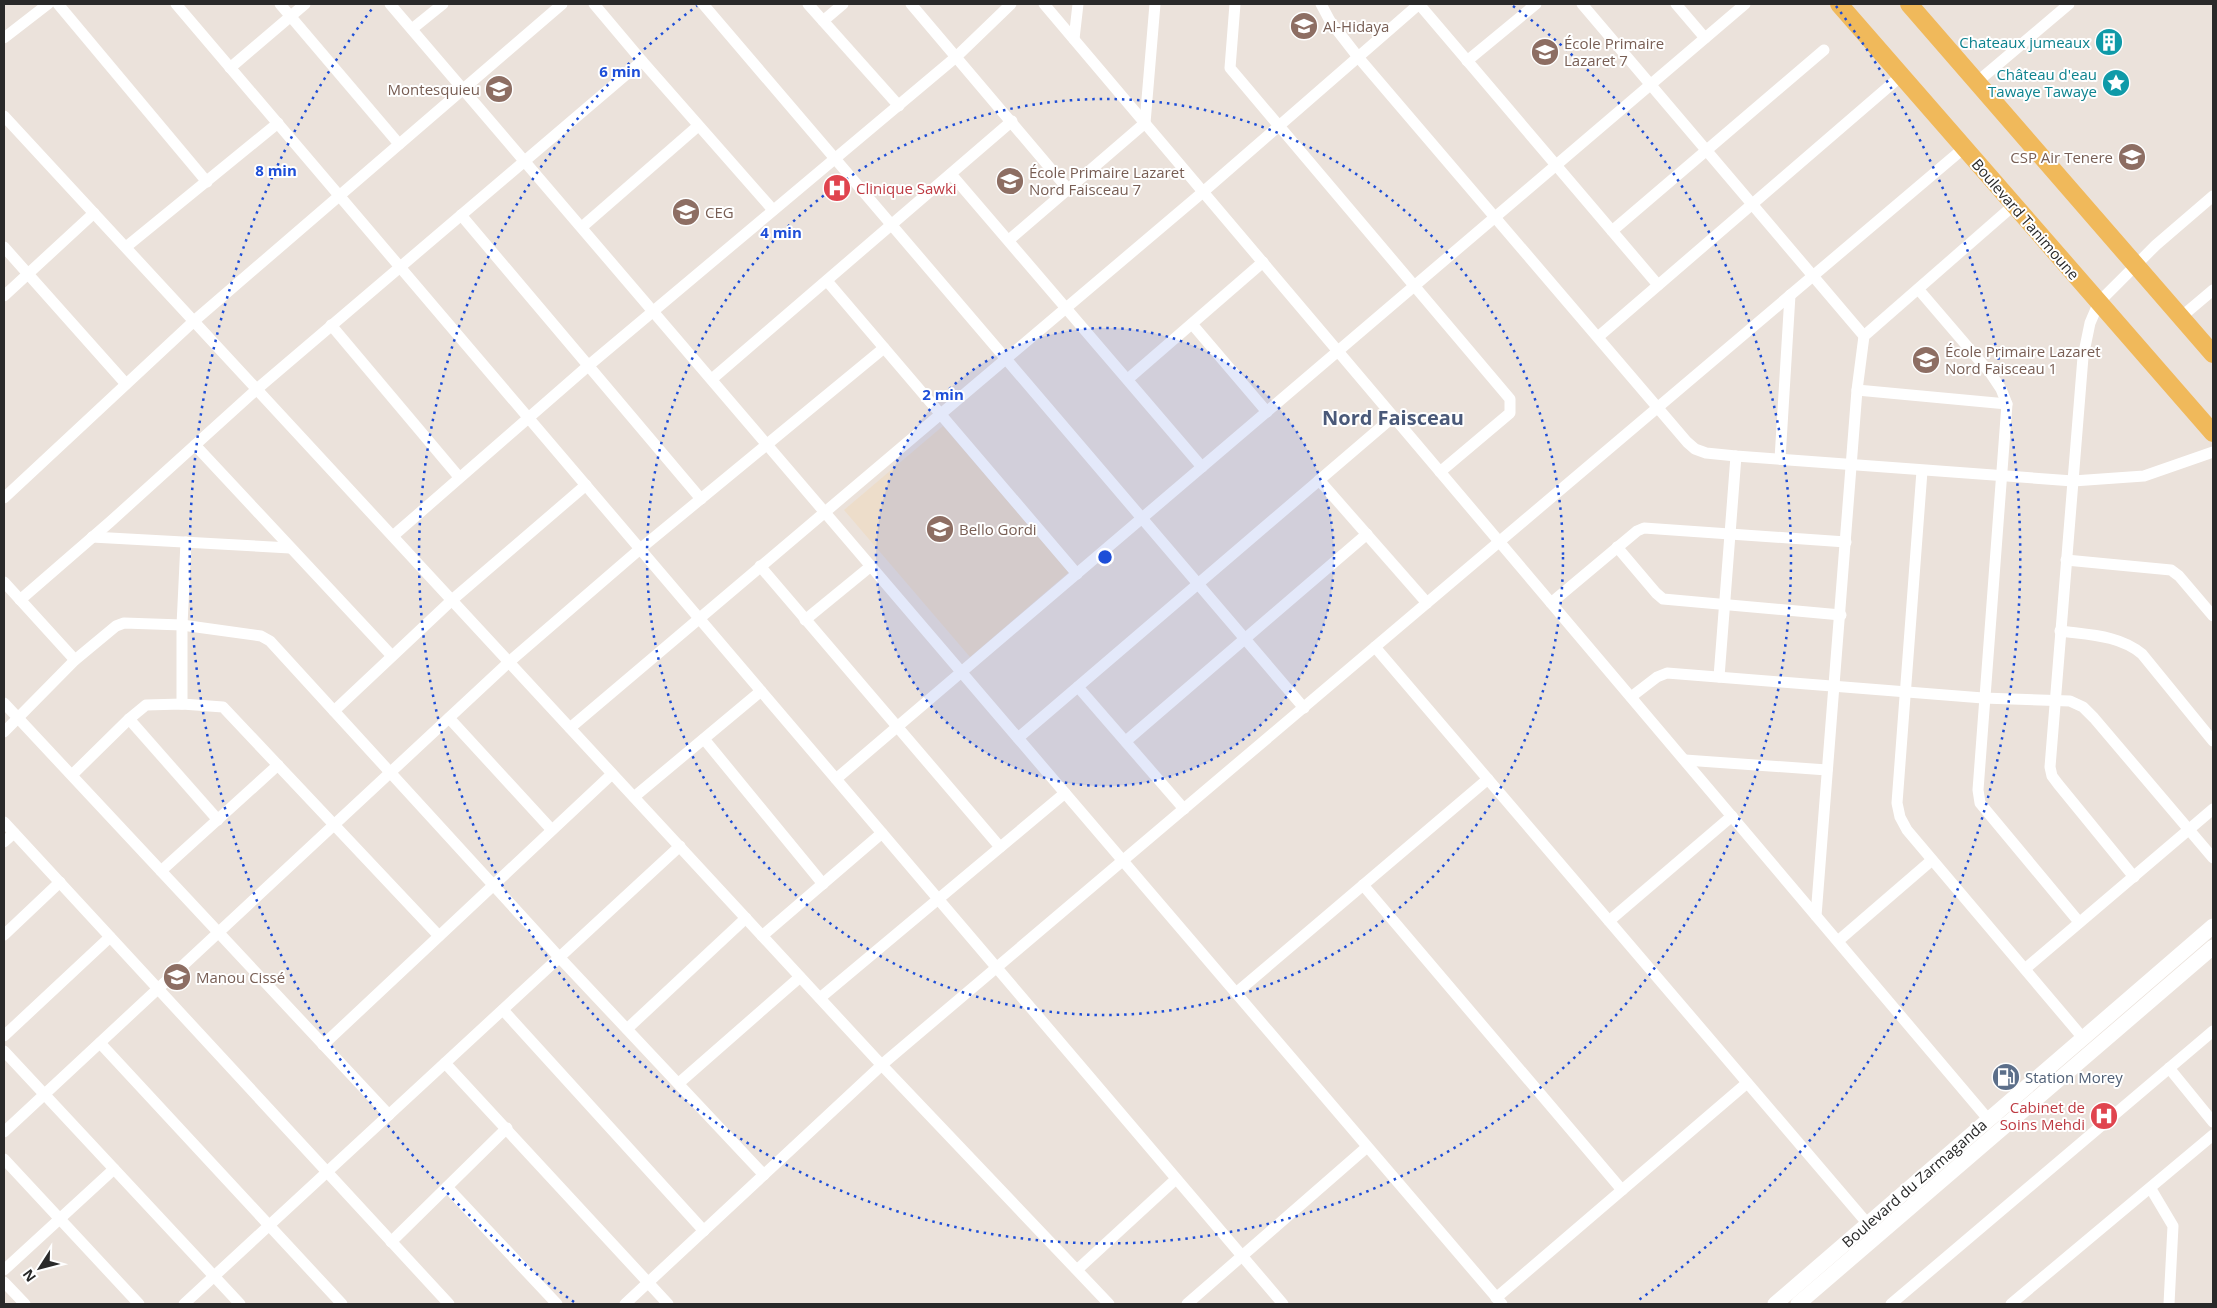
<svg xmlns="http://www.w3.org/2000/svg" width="2217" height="1308" font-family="'Open Sans',sans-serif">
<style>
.education{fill:#edddca}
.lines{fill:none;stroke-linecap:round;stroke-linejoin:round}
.street{stroke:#fff;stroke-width:11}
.secondary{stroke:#fff;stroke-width:15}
.primary{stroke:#f0b95b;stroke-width:18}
.ring{fill:none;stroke:#1d4ed8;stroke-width:2.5;stroke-dasharray:2.5 5}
.labels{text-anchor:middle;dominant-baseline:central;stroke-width:4;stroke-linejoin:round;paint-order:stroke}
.education-label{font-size:15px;fill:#785e54;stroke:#fff;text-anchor:start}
.culture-label{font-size:15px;fill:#0d838f;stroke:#fff;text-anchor:end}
.health-label{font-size:15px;fill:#be3a42;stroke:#fff;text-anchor:start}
.street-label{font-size:15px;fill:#292929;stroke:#fff}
.service-label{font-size:15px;fill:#4e5e75;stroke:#fff;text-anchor:start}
.district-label{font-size:20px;font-weight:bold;fill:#4a5979;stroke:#fff}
.centre{fill:#1d4ed8;stroke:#fff;stroke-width:2.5}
.ring-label{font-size:15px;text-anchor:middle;font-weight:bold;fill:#1d4ed8;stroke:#fff;stroke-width:4;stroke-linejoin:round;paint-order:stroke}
</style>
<rect width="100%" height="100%" fill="#ebe2db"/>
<path class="education" d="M943 426 1069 572 970 657 844 510Z"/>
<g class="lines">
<g class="street">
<path d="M58 4 207 182"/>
<path d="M176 4 1283 1304"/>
<path d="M280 4 399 144"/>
<path d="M390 4 1502 1304"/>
<path d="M594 4 642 61 773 210"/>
<path d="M703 4 1304 708"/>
<path d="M808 4 899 106"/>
<path d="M911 4 1067 188"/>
<path d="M1044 4 1988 1119"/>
<path d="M1235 4 1230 68 1510 399V413L1440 472"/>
<path d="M1321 4 1330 21 1358 57 1687 442 1695 449 1706 453 1736 456 2073 481 2144 476 2213 452"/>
<path d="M1419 4 1658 285"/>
<path d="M1582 4 1864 336"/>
<path d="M1676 4 1705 38"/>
<path d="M823 21 843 4"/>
<path d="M412 29 443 4"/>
<path d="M4 38 48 4"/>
<path d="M1074 39 1078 4"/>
<path d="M1467 61 1536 4"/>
<path d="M230 68 305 4"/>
<path d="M1977 82 2069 4"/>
<path d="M4 116 876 1059 1109 1304"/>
<path d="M951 174 1202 467"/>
<path d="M461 215 701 499"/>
<path d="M582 227 698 126"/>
<path d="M1612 231 1824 50"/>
<path d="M1009 240 1145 123 1155 4"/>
<path d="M4 247 126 384"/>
<path d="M126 247 278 123"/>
<path d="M827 281 1077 574"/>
<path d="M1919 290 1991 374 2001 389 2007 404 1978 790 1980 803 2079 922"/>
<path d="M4 296 94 213"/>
<path d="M2181 317 2213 290"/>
<path d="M1192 324 1267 412"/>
<path d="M331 325 459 477"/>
<path d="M1598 337 1901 76"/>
<path d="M712 379 1012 121"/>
<path d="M1128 379 1263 262"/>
<path d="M1857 390 2007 404"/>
<path d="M195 445 392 656"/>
<path d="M1780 459 1790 295"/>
<path d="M1922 471 1897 803 1900 817 1907 830 2083 1038"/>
<path d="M1319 480 1427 603"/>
<path d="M4 498 194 321 562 4"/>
<path d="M393 536 588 366 956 57 1011 4"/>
<path d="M92 537 290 548"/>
<path d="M1617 547 1656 593 1663 599 1841 615"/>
<path d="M2066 560 2171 570 2179 576 2213 616"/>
<path d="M760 566 1000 847"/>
<path d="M4 582 75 660"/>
<path d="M20 600 110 522 257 389 642 61"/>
<path d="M1551 603 1637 531 1644 528 1846 542"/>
<path d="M805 620 871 566"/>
<path d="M2060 631C2089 635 2119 635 2142 654L2213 741"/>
<path d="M1375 647 1867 1223"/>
<path d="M1719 677 1736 456"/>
<path d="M1078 687 1184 809"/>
<path d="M1631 697 1657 677 1667 673 1983 698 2070 701 2083 707 2094 718 2213 858"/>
<path d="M4 703 389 1115"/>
<path d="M182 704V625L186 542"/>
<path d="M334 711 452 600 586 485"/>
<path d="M449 718 551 829"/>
<path d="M129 719 218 820"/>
<path d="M570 728 1203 192 1419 4"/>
<path d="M4 732 75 660 116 626 124 623 182 625 261 636 270 641 559 957 764 1175"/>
<path d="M1018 738 1393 417"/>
<path d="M704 739 823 884"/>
<path d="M1126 741 1367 534"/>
<path d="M1685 760 1827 770"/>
<path d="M72 775 129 719 146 705 182 704 223 707 439 936"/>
<path d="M836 779 1745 4"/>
<path d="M634 797 761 691"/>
<path d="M4 822 449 1304"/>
<path d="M4 842 14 833"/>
<path d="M161 871 278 765"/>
<path d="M2134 877 2058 784 2052 776 2050 767 2083 357 2090 323 2099 302 2156 245 2213 196"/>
<path d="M1363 885 1622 1190"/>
<path d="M1816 916 1857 390 1864 336 2014 205"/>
<path d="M1609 921 1732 816"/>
<path d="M4 935 60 882"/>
<path d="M762 936 882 833"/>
<path d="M1838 941 1932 860"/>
<path d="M2025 969 2213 809"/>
<path d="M1236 993 1488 779"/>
<path d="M820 998 1065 793"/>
<path d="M503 1010 704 1231"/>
<path d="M627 1029 746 918"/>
<path d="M4 1036 110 937"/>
<path d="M100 1043 342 1304"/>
<path d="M323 1045 612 774"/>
<path d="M4 1051 240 1304"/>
<path d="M445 1063 668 1304"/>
<path d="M2169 1068 2213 1122"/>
<path d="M679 1083 800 977"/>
<path d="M4 1132 509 662 640 549 884 348"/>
<path d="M4 1159 139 1304"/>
<path d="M447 1187 557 1304"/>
<path d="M2151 1189 2173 1226 2169 1304"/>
<path d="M391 1242 507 1128"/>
<path d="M1078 1269 1176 1179"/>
<path d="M4 1270 114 1169"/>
<path d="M4 1282 25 1304"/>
<path d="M1496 1298 1747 1083"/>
<path d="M184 1304 680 846"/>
<path d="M625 1304 885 1062 1964 148"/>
<path d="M1187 1304 1367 1147"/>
<path d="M1891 1304 2213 1031"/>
<path d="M2011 1304 2213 1135"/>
</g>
<g class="secondary">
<path d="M1775 1304 2213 926"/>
<path d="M1798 1304 2213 947"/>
</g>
<g class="primary">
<path d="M1839 4 2213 433"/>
<path d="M1909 4 2213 354"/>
</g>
</g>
<circle cx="1105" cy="557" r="229" fill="#1d4ed8" fill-opacity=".12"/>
<g class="ring">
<circle cx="1105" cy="557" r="229"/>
<circle cx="1105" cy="557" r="458"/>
<path d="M1513 6A686 686 0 1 1 697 6"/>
<path d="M574 1302A915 915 0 0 1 374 6M1836 6A915 915 0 0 1 1636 1302"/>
</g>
<defs>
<symbol id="school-disc" viewBox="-11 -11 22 22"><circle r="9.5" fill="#8d6e63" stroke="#fff"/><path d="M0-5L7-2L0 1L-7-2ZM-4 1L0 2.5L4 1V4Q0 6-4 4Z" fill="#fff"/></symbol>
<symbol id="building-disc" viewBox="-11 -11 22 22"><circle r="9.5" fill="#0f9aa8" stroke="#fff"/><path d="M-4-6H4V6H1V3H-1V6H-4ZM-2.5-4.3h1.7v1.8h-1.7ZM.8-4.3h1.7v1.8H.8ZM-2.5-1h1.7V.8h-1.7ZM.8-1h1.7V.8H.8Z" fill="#fff"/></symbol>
<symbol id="sight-disc" viewBox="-11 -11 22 22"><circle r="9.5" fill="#0f9aa8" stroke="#fff"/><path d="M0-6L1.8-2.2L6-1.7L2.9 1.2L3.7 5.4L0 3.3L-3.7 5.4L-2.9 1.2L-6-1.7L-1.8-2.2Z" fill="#fff"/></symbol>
<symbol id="hospital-disc" viewBox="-11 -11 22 22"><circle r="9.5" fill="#e0444e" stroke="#fff"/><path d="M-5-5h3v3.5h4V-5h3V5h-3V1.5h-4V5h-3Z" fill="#fff"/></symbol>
<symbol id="fuel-disc" viewBox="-11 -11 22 22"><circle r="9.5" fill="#5c6f8a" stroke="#fff"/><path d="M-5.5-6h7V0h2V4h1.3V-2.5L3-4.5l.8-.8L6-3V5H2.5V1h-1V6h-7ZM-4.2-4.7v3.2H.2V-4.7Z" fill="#fff"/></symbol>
</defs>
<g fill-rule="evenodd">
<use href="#school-disc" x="1288" y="10" width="32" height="32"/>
<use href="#building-disc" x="2093" y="26" width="32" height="32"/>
<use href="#school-disc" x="1529" y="36" width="32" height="32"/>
<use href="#sight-disc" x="2100" y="67" width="32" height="32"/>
<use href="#school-disc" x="483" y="73" width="32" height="32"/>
<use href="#school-disc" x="2116" y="141" width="32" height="32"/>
<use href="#school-disc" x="994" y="165" width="32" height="32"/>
<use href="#hospital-disc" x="821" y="172" width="32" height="32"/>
<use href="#school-disc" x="670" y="196" width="32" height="32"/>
<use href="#school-disc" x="1910" y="344" width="32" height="32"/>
<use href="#school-disc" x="924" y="513" width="32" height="32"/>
<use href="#school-disc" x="161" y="961" width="32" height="32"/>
<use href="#fuel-disc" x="1990" y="1061" width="32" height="32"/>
<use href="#hospital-disc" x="2088" y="1100" width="32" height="32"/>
</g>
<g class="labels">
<g class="education-label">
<text x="1323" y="26">Al-Hidaya</text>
<text x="1564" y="43">École Primaire<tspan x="1564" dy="17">Lazaret 7</tspan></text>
<text x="480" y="89" text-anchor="end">Montesquieu</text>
<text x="2113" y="157" text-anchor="end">CSP Air Tenere</text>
<text x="1029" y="172">École Primaire Lazaret<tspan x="1029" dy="17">Nord Faisceau 7</tspan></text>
<text x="705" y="212">CEG</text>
<text x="1945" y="351">École Primaire Lazaret<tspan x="1945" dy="17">Nord Faisceau 1</tspan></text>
<text x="959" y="529">Bello Gordi</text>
<text x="196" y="977">Manou Cissé</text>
</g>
<g class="culture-label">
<text x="2090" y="42">Chateaux jumeaux</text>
<text x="2097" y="74">Château d'eau<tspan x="2097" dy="17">Tawaye Tawaye</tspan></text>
</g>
<g class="health-label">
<text x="856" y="188">Clinique Sawki</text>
<text x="2085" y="1107" text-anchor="end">Cabinet de<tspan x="2085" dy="17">Soins Mehdi</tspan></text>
</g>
<g class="street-label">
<text transform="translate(2026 219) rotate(49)">Boulevard Tanimoune</text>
<text transform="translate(1914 1183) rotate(-41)">Boulevard du Zarmaganda</text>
</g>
<g class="service-label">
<text x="2025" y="1077">Station Morey</text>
</g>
<g class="district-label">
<text x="1393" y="417">Nord Faisceau</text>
</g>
</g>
<circle cx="1105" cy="557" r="8" class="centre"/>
<g class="ring-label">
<text x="620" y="77">6 min</text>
<text x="276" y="176">8 min</text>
<text x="781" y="238">4 min</text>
<text x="943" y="400">2 min</text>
</g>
<rect width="2217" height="1308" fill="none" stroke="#292929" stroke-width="10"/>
<g transform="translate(40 1268) rotate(234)" stroke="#ffffff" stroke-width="4" paint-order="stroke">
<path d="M0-4L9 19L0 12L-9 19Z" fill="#292929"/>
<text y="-8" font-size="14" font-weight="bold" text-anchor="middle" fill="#292929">N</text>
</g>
</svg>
